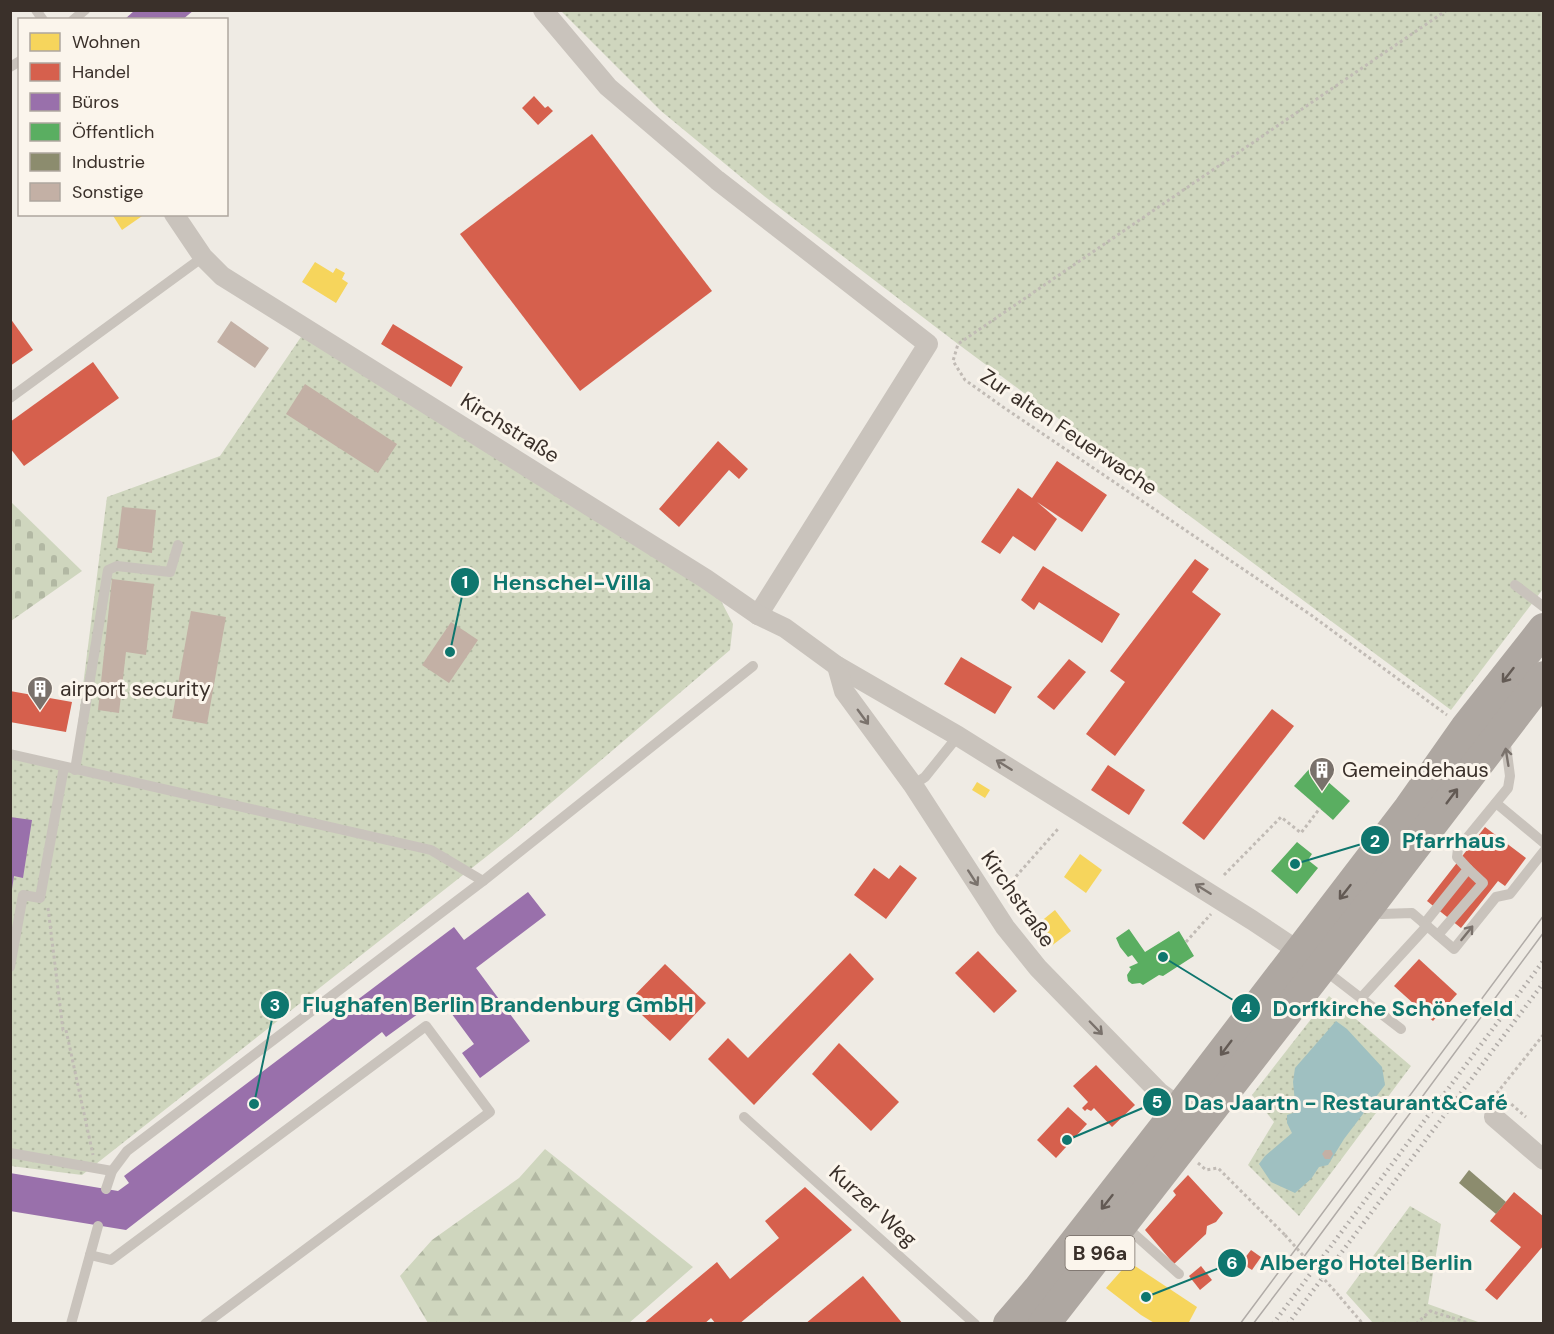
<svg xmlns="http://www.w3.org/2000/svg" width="1554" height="1334" font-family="'DM Sans',sans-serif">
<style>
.grass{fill:url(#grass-dots)}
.forest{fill:url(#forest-firs)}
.cemetery{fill:url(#cemetery-stones)}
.water{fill:#9fc0c1}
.homes{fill:#f6d55c}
.shops{fill:#d6604d}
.offices{fill:#9970ab}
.public{fill:#5aae61}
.industry{fill:#8c8c6e}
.building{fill:#c3b0a5}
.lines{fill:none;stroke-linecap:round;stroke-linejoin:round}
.path{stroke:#c1bbb5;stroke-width:3;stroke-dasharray:3 3;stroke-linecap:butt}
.lane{stroke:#c9c3bc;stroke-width:10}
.street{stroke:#c9c3bc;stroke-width:20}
.primary{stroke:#aea7a1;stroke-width:32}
.tram{stroke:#b0aba7;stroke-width:1.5}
.rail{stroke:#b0aba7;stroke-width:4.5;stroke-dasharray:1.5 4.5;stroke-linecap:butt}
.path-bridge{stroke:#c1bbb5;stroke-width:3;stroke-dasharray:3 3;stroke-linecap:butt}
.oneway{stroke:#635a54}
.oneway2{stroke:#7a726c}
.labels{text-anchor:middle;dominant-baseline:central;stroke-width:6;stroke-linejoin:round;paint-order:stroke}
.shield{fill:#fbf5ec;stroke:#746b64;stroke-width:1.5}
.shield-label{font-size:20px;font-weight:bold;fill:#3a302a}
.street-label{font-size:21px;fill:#3a302a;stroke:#fbf5ec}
.poi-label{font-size:21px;fill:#3a302a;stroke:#fbf5ec;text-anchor:start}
.leader{fill:none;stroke:#0f766e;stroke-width:2}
.callout-dot{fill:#0f766e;stroke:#fbf5ec;stroke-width:2}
.mark-label{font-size:18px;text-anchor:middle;font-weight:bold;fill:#fff}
.callout-label{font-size:22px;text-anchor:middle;font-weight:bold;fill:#0f766e;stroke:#fbf5ec;stroke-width:6;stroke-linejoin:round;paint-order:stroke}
</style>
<defs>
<pattern id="grass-dots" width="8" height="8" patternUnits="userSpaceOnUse" patternTransform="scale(1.5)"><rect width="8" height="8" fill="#cfd6be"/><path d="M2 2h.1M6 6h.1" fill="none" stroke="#b2b8a3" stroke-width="1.8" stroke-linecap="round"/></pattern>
<pattern id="forest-firs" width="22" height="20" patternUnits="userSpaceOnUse" patternTransform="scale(1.5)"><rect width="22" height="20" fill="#cfd6be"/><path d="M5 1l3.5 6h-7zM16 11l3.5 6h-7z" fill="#b2b8a3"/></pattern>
<pattern id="cemetery-stones" width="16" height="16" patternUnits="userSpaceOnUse" patternTransform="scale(1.5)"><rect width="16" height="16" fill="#cfd6be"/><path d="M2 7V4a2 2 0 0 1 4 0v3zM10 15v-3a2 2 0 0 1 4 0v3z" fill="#b2b8a3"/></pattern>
</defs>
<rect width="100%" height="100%" fill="#efebe4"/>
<g class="grass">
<path d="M561 11H1543V589L1451 710 958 344 764 196 661 111Z"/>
<path d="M303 334 718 595 733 624 730 650 510 838 82 1175 11 1166V759L73 764 107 497 220 456Z"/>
<path d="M1329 996 1411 1066 1299 1216 1248 1165 1274 1122 1252 1095Z"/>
<path d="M1410 1206 1441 1224 1428 1304 1481 1323H1373L1346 1293Z"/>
</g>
<path class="forest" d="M545 1149 693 1267 629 1323H428L400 1276 432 1240 519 1178Z"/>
<path class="cemetery" d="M10 501 82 571 11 621H10Z"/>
<path class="water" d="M1336 1021 1347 1029 1382 1067 1385 1085 1344 1139 1328 1165 1319 1167 1311 1179 1295 1193 1271 1182 1259 1164 1265 1156 1292 1133 1287 1123V1115L1296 1112 1293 1082 1295 1068Z"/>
<g class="homes">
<path d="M112 214H145L122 230Z"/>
<path d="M315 262 333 273 336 268 345 273 342 279 348 283 336 303 302 282Z"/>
<path d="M977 782 990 790 985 798 972 790Z"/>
<path d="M1080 854 1102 870 1086 893 1064 877Z"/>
<path d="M1055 910 1071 931 1050 947 1034 927Z"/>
<path d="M1129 1262 1197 1307 1188 1324H1156L1141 1315 1106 1288Z"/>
</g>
<g class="shops">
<path d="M534 96 545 108 548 106 553 111 538 125 522 108Z"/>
<path d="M592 134 712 291 580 391 460 234Z"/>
<path d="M10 318 33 350 10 366Z"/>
<path d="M393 324 463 367 451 387 381 344Z"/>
<path d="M93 362 119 398 24 466 10 448V422Z"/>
<path d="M718 441 748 469 739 479 729 470 679 527 659 509Z"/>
<path d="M1057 461 1107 495 1082 532 1037 502 1057 519 1035 551 1013 536 1000 554 981 542 1018 488 1032 498Z"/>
<path d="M1195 559 1209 569 1192 592 1221 614 1115 756 1086 734 1125 682 1110 671Z"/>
<path d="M1043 566 1120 614 1102 643 1039 602 1034 610 1021 600Z"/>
<path d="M961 657 1012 687 995 714 944 684Z"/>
<path d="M1069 659 1086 672 1054 710 1037 697Z"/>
<path d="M10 691 72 702 66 732 10 722Z"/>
<path d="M1272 709 1294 726 1204 840 1182 823Z"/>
<path d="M1108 765 1145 790 1129 815 1091 790Z"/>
<path d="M1485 827 1526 858 1505 886 1498 881 1461 928 1427 901Z"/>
<path d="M900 865 917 878 886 919 854 895 874 868 889 879Z"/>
<path d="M978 951 1017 991 994 1013 955 973Z"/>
<path d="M850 953 874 979 754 1105 708 1059 728 1038 748 1058Z"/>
<path d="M1419 959 1457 994 1433 1021 1394 986Z"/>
<path d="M665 964 706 1003 670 1041 628 1002Z"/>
<path d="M839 1043 899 1102 871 1131 812 1074Z"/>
<path d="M1096 1065 1135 1105 1112 1127 1094 1108 1091 1111 1087 1109 1085 1111 1082 1108 1088 1102 1073 1086Z"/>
<path d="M1068 1107 1087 1124 1056 1158 1037 1140Z"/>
<path d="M1188 1175 1223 1213 1216 1222 1207 1226 1206 1234 1174 1264 1145 1230 1176 1195 1173 1191Z"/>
<path d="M805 1187 852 1230 739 1324H716L711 1318 704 1324H643L717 1262 730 1279 779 1238 765 1221Z"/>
<path d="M1514 1192 1544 1217V1245L1497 1300 1485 1290 1521 1247 1490 1221Z"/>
<path d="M1251 1250 1261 1257 1252 1270 1241 1263Z"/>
<path d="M1201 1266 1212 1280 1200 1290 1189 1276Z"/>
<path d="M863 1276 903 1324H805Z"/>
</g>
<g class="offices">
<path d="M135 10H194L182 20H124Z"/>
<path d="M10 817 32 820 23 878 14 876 12 889Z"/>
<path d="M528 892 546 915 476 968 530 1041 480 1078 462 1053 474 1044 440 998 386 1037 382 1032 126 1230 10 1211V1173L118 1191 129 1183 124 1176 454 927 464 940Z"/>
</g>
<g class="public">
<path d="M1311 767 1350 801 1333 820 1294 786Z"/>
<path d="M1297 842 1312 854 1308 860 1318 868 1297 894 1271 871Z"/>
<path d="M1129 929 1145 952 1179 931 1194 956 1163 976 1159 975 1143 985 1140 983 1132 984 1128 981 1127 975 1131 969 1129 967 1138 963 1132 955 1128 957 1120 947 1116 938Z"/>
</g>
<path class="industry" d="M1469 1170 1506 1202 1496 1214 1459 1183Z"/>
<g class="building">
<path d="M231 321 269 348 255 368 217 342Z"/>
<path d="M305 384 397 444 378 473 286 414Z"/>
<path d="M122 507 156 510 152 553 117 548Z"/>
<path d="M112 579 154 584 146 655 126 652 119 713 98 710Z"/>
<path d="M191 611 226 617 207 724 172 718Z"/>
<path d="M451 622 478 640 449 683 422 665Z"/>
<path d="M1325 1150H1331L1333 1154 1330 1159H1325L1322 1154Z"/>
</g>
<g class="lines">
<g class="path">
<path d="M1447 10 958 344 953 361 965 380 1003 407 1311 615 1447 715"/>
<path d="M1224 875 1281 817 1301 833 1320 808"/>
<path d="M1004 890 1058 829"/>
<path d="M48 908 63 1030H66L93 1155"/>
<path d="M1186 942 1211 914"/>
<path d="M1493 1098 1544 1034"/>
<path d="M1507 1106 1510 1103 1526 1117"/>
<path d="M1198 1163 1206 1170 1218 1168 1285 1235"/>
<path d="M1340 1297 1363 1324"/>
<path d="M1416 1324 1430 1311 1472 1324"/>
</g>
<g class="lane">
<path d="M36 10 43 20"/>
<path d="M73 20 85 10"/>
<path d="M10 67 20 61"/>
<path d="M10 398 203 257"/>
<path d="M1515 585 1544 607"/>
<path d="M10 754 431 850 483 881"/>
<path d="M75 770 108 570 117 566 170 572 178 545"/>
<path d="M913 785 925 777 958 736"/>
<path d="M1496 803 1544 843"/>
<path d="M1369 911 1381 914 1412 913 1454 949 1496 897 1510 894 1544 851"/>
<path d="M1424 924 1468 869 1457 857 1458 849 1508 788 1510 776 1505 738"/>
<path d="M1438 935 1483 883 1468 869"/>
<path d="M10 967 23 895 40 898 64 767"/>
<path d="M1323 969 1401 1029"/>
<path d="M1361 998 1427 926"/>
<path d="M744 1117 975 1324"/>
<path d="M10 1153 112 1171"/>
<path d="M106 1189 112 1171 127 1151 483 881 753 666"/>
<path d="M1125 1226 1179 1274"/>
<path d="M90 1255 111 1260 426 1026 490 1112 205 1324"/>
<path d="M71 1324 98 1226"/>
</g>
<g class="street">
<path d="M543 10 608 87 717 180 928 344 758 615"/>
<path d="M174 214 203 257 222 276 706 579 758 615 785 628 837 666 958 736 1252 920 1309 958"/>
<path d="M837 666 844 691 913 785 1005 927 1038 968 1159 1092 1170 1100 1191 1106"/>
<path d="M1494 1117 1544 1160"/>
</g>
<g class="primary">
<path d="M1009 1324 1038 1290 1183 1104 1409 809 1466 728 1544 629"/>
<path d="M1044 1324 1366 910 1544 677"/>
</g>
<g class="tram">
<path d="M1240 1324 1544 915"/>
<path d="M1253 1324 1303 1258 1544 932"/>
</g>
<g class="rail">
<path d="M1273 1324 1544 960"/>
<path d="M1288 1324 1544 982"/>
</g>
<path class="path-bridge" d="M1285 1235 1340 1297"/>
</g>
<defs><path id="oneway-shaft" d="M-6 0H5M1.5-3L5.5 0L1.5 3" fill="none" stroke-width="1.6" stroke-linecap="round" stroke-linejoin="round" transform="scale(1.5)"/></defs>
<g class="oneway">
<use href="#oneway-shaft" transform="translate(1508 675) rotate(128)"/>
<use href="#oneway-shaft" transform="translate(1452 796) rotate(-53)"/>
<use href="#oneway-shaft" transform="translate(1345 892) rotate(128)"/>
<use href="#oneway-shaft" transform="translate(1226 1048) rotate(127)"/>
<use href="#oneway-shaft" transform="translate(1107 1202) rotate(128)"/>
</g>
<g class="oneway2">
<use href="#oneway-shaft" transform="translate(863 717) rotate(54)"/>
<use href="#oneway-shaft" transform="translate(1507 757) rotate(-99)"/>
<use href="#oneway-shaft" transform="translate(1004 765) rotate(-148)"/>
<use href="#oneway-shaft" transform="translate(973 878) rotate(57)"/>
<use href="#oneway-shaft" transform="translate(1203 889) rotate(-148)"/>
<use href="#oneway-shaft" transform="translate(1467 933) rotate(-51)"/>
<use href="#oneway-shaft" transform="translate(1096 1028) rotate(46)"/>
</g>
<defs>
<symbol id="building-pin" viewBox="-11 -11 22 30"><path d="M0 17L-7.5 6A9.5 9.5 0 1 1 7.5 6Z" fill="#79716b" stroke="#fbf5ec"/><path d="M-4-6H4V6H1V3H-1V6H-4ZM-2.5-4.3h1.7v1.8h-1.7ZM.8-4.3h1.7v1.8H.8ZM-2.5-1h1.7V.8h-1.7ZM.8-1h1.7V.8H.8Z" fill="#fff"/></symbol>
</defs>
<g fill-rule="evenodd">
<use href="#building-pin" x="25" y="674" width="30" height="40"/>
<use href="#building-pin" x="1307" y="755" width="30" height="40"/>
</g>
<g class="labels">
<rect class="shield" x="1065.5" y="1236" width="69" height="34" rx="4.5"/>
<g class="shield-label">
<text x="1100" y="1253">B 96a</text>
</g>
<g class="street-label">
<text transform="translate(510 428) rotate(32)">Kirchstraße</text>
<text transform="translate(1069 432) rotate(34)">Zur alten Feuerwache</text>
<text transform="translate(1018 899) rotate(55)">Kirchstraße</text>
<text transform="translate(873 1206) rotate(42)">Kurzer Weg</text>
</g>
<g class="poi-label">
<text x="60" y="689">airport security</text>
<text x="1342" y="770">Gemeindehaus</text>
</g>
</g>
<path class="leader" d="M450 652L465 582M1295 864L1375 840M254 1104L275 1005M1163 957L1246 1008M1067 1140L1157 1102M1146 1297L1232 1263"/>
<g class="callout-dot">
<circle cx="450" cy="652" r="6"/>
<circle cx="1295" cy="864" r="6"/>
<circle cx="254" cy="1104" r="6"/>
<circle cx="1163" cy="957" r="6"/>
<circle cx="1067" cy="1140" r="6"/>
<circle cx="1146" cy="1297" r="6"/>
<circle cx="465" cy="582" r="15"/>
<circle cx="1375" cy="840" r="15"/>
<circle cx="275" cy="1005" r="15"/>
<circle cx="1246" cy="1008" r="15"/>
<circle cx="1157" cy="1102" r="15"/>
<circle cx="1232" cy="1263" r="15"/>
</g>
<g class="mark-label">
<text x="465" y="588">1</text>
<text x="1375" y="847">2</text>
<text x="275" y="1011">3</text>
<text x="1246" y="1014">4</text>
<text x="1157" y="1108">5</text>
<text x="1232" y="1269">6</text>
</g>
<g class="callout-label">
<text x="572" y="590">Henschel-Villa</text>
<text x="1454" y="848">Pfarrhaus</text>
<text x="498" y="1012">Flughafen Berlin Brandenburg GmbH</text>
<text x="1393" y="1016">Dorfkirche Schönefeld</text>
<text x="1346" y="1110">Das Jaartn - Restaurant&amp;Café</text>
<text x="1366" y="1270">Albergo Hotel Berlin</text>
</g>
<rect width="1554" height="1334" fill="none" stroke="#3a302a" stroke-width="24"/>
<rect x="18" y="18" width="210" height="198" fill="#fbf5ec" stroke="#aea69e" stroke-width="1.5"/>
<rect x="30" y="33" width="30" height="18" fill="#f6d55c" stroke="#aea69e" stroke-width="1.5"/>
<text x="72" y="48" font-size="18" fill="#3a302a">Wohnen</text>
<rect x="30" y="63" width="30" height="18" fill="#d6604d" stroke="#aea69e" stroke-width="1.5"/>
<text x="72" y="78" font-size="18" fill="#3a302a">Handel</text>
<rect x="30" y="93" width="30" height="18" fill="#9970ab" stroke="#aea69e" stroke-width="1.5"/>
<text x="72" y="108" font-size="18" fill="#3a302a">Büros</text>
<rect x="30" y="123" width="30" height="18" fill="#5aae61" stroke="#aea69e" stroke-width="1.5"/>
<text x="72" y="138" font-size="18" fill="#3a302a">Öffentlich</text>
<rect x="30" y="153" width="30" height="18" fill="#8c8c6e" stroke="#aea69e" stroke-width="1.5"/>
<text x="72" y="168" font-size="18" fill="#3a302a">Industrie</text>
<rect x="30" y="183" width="30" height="18" fill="#c3b0a5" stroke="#aea69e" stroke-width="1.5"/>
<text x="72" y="198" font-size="18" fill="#3a302a">Sonstige</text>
</svg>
